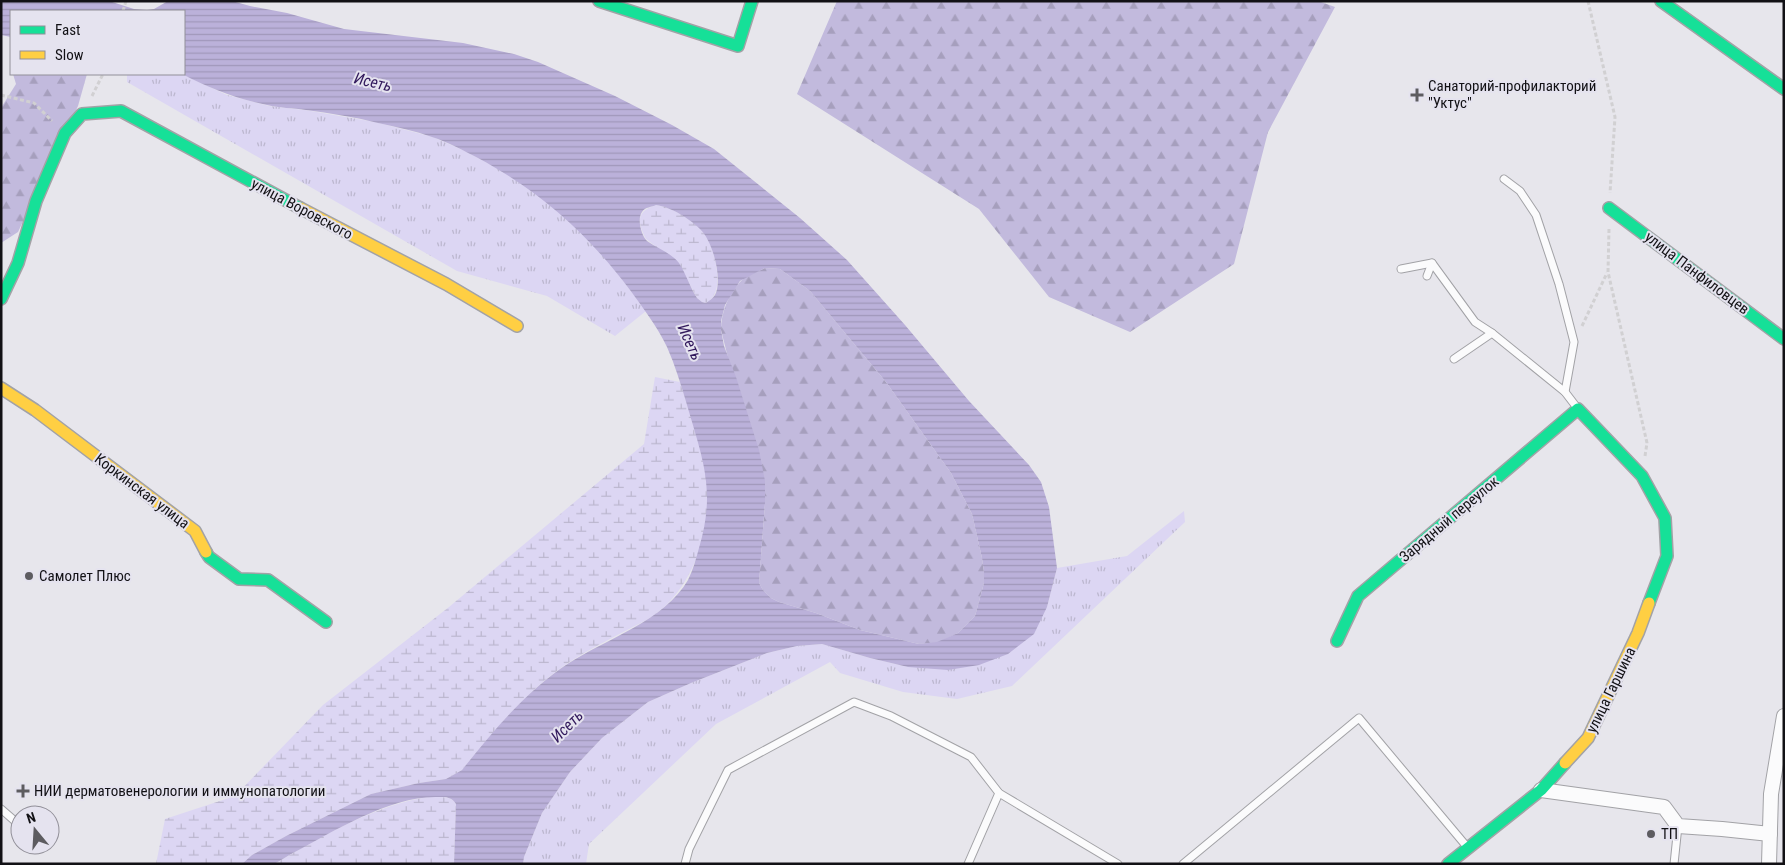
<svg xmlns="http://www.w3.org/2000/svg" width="1785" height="865" font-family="'Roboto Condensed',sans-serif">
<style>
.grass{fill:url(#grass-tufts)}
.forest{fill:url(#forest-firs)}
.wetland{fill:url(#wetland-marsh)}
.water{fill:url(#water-rules);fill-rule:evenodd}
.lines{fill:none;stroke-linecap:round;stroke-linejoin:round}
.lane-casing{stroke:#a2a2a6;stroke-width:9}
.street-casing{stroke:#a2a2a6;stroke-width:16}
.fast-casing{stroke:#a2a2a6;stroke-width:14}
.slow-casing{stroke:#a2a2a6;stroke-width:14}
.path{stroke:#d1d0d2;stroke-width:3;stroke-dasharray:4 2.5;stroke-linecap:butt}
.lane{stroke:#fbfbfc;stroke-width:7}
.street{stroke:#fbfbfc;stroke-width:14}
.fast{stroke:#16e098;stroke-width:11}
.slow{stroke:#ffcf43;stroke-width:11}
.poi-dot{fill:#5d5c60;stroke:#e5e3ef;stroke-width:2}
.labels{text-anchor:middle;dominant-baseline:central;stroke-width:4;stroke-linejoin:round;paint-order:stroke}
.poi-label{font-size:15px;fill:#121115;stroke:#e5e3ef;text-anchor:start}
.street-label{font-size:15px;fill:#121115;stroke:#e5e3ef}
.water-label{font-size:16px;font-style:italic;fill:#32195c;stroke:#e5e3ef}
</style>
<defs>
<pattern id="grass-tufts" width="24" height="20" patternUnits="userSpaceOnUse" patternTransform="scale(1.25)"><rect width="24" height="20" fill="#dcd6f3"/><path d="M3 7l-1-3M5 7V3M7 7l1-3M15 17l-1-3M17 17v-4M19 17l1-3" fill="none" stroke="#bcb7cf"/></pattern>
<pattern id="forest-firs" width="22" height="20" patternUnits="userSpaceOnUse" patternTransform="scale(1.25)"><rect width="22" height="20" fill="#c2badd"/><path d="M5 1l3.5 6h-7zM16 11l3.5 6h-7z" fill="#a69fbd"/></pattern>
<pattern id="wetland-marsh" width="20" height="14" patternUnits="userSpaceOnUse" patternTransform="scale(1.25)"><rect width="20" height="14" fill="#dcd6f3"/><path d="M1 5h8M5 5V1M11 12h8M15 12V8" fill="none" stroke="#bcb7cf"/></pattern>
<pattern id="water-rules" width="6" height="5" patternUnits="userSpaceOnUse" patternTransform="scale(1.25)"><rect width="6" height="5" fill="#bbb1da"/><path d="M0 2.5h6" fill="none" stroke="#a097ba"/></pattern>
</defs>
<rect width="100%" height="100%" fill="#e7e6ec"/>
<g class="grass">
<path d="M127 74H182L227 95 269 106 305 110 375 122 433 137 465 151 510 175 545 200 590 240 618 274 646 311 615 336 547 296 457 271 127 82Z"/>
<path d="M1184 511 1185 522 1012 686 957 699 903 692 840 673 830 662 716 724 589 844 586 864H523L524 857 542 813 570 772 602 738 648 702 691 683 767 653 797 646 822 644 870 658 908 667 1047 607 1057 568 1127 556Z"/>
</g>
<g class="forest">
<path d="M837 1H1318L1335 7 1268 132 1234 264 1130 332 1049 297 979 209 797 94Z"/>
<path d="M13 74H87L78 106 18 232 1 243V108L16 84Z"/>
<path d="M765 268 780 269 810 291 886 382 951 473 972 514 982 558 984 572V583L975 616 958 633 937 643 919 644 860 630 816 613 779 602 771 598 763 590 759 583 760 570 765 503 721 330C721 313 728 295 740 282 745 276 757 272 765 268Z"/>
</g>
<g class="wetland">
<path d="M656 205C671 207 690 219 701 229 713 241 723 280 714 295 713 298 709 301 706 303L702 302 697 298 679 264 646 239C637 223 636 211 656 205Z"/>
<path d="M655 377 680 382C690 415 703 450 708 484 713 528 693 586 657 613 650 619 640 623 631 628 610 639 588 650 568 663 526 691 494 731 462 770L446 779 419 783 371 794 286 836 252 855 242 864H156L165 819 235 796 323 705 449 607 644 444Z"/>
<path d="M429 797C438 797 451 795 456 804L454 864H275C317 838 380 803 429 797Z"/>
</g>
<path class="water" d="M1 1H109L134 9 147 10 154 9 168 1H232L250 6 287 13 344 29 463 43 514 54 538 62 615 96 672 125 714 149 800 218 847 260 905 325 969 401 1029 465 1041 482 1049 507 1057 568 1047 607 1034 634 1008 654 979 665 948 670 908 667 870 658 822 644 797 646 767 653 691 683 648 702 602 738 570 772 542 813 524 857 523 864H454L456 804C452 797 446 797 439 797 392 795 334 831 293 853 287 856 282 860 276 863 268 865 252 864 242 864L252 855 286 836 371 794 419 783 446 779 462 770C493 731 527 690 569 663 608 638 664 621 688 580 693 570 696 559 699 548 716 491 703 460 687 405 681 385 675 365 667 347 657 326 643 308 630 290 587 233 541 192 478 158 464 151 448 142 432 137 415 131 396 127 378 123 354 117 330 113 306 110 293 108 279 108 267 105 237 99 209 88 182 74H184V11H11V37L1 35ZM656 205C671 207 690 219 700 229 713 241 723 280 715 295 713 298 709 301 706 303L702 302 697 298C690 287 686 274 679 263 670 252 658 249 647 241 641 235 637 219 642 212 645 207 652 207 656 205ZM765 268 780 269 810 291 886 382 951 473 972 514 982 558 984 572V583L975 616 958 633 937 642 919 644 860 630 816 613 779 602 771 598 763 590 759 583 760 570 765 503V481L759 450 736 377 724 346 721 330V321L725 305 740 281Z"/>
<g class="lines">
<defs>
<g id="lane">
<path d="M1504 179 1520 191 1536 215 1559 284 1574 342 1565 392"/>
<path d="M1401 269 1432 263 1475 322 1492 333"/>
<path d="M1427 276 1432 263"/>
<path d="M1454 359 1492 333 1565 392 1578 409"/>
<path d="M1 809 16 822"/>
<path d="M685 864 689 849 728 770 854 702 891 716 971 757 999 793 1118 864"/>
<path d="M968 864 999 793"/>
<path d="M1183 864 1359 718 1468 848"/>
<path d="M1674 864 1678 826"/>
</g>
<g id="street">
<path d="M1541 790 1664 807 1678 826 1722 829 1770 834"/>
<path d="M1769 864 1771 794 1784 716"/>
</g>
<g id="fast">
<path d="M599 1 738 46 752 1"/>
<path d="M1661 1 1784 89"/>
<path d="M1609 208 1784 339"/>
<path d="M1 299 18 263 36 201 65 133 82 114 121 111 300 208"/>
<path d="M206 552 209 557 239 579 268 580 326 622"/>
<path d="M1337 641 1358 596 1578 409 1642 476 1665 518 1667 556 1649 603"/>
<path d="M1448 864 1541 790 1565 763"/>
</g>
<g id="slow">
<path d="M300 208 446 284 517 326"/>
<path d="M1 388 35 410 195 531 206 552"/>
<path d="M1565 763 1588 738 1638 633 1649 603"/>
</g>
</defs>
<use href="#lane" class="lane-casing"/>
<use href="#street" class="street-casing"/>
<use href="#fast" class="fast-casing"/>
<use href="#slow" class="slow-casing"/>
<g class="path">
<path d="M1588 1 1615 117 1610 193"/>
<path d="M123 11 126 1"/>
<path d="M1 95 34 103 52 121"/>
<path d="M92 96 103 74"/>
<path d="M1609 229 1608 272 1647 443 1645 456"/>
<path d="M1582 326 1607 273"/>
</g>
<use href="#lane" class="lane"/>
<use href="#street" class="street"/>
<use href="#fast" class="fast"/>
<use href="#slow" class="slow"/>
</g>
<g class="poi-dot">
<path d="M1414.5 87.5h5v5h5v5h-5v5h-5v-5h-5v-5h5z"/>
<circle cx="29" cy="576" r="5"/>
<path d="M20.5 783.5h5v5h5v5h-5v5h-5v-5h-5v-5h5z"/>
<circle cx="1651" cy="834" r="5"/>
</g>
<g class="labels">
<g class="poi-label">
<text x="1428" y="86">Санаторий-профилакторий<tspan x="1428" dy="17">"Уктус"</tspan></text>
<text x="39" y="576">Самолет Плюс</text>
<text x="34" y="791">НИИ дерматовенерологии и иммунопатологии</text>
<text x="1661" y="834">ТП</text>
</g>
<g class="street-label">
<text transform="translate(302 209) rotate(28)">улица Воровского</text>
<text transform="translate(1697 273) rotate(37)">улица Панфиловцев</text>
<text transform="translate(142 491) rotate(37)">Коркинская улица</text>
<text transform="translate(1449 519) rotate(-40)">Зарядный переулок</text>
<text transform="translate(1611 690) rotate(-64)">улица Гаршина</text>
</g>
<g class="water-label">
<text transform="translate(373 82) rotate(13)">Исеть</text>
<text transform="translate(690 342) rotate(66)">Исеть</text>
<text transform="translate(567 726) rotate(-45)">Исеть</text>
</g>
</g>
<rect width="1785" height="865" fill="none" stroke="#121115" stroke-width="5"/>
<rect x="10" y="10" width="175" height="65" fill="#e5e3ef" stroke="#918f98"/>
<rect x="20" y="26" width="25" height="8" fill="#16e098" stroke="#918f98"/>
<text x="55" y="35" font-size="15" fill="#121115">Fast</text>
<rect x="20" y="51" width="25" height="8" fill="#ffcf43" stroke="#918f98"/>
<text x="55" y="60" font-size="15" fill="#121115">Slow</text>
<g transform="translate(35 830) rotate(342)"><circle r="24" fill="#e5e3ef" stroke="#918f98"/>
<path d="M0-4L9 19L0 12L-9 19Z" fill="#5d5c60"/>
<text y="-8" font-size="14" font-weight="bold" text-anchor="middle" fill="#121115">N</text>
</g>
</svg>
